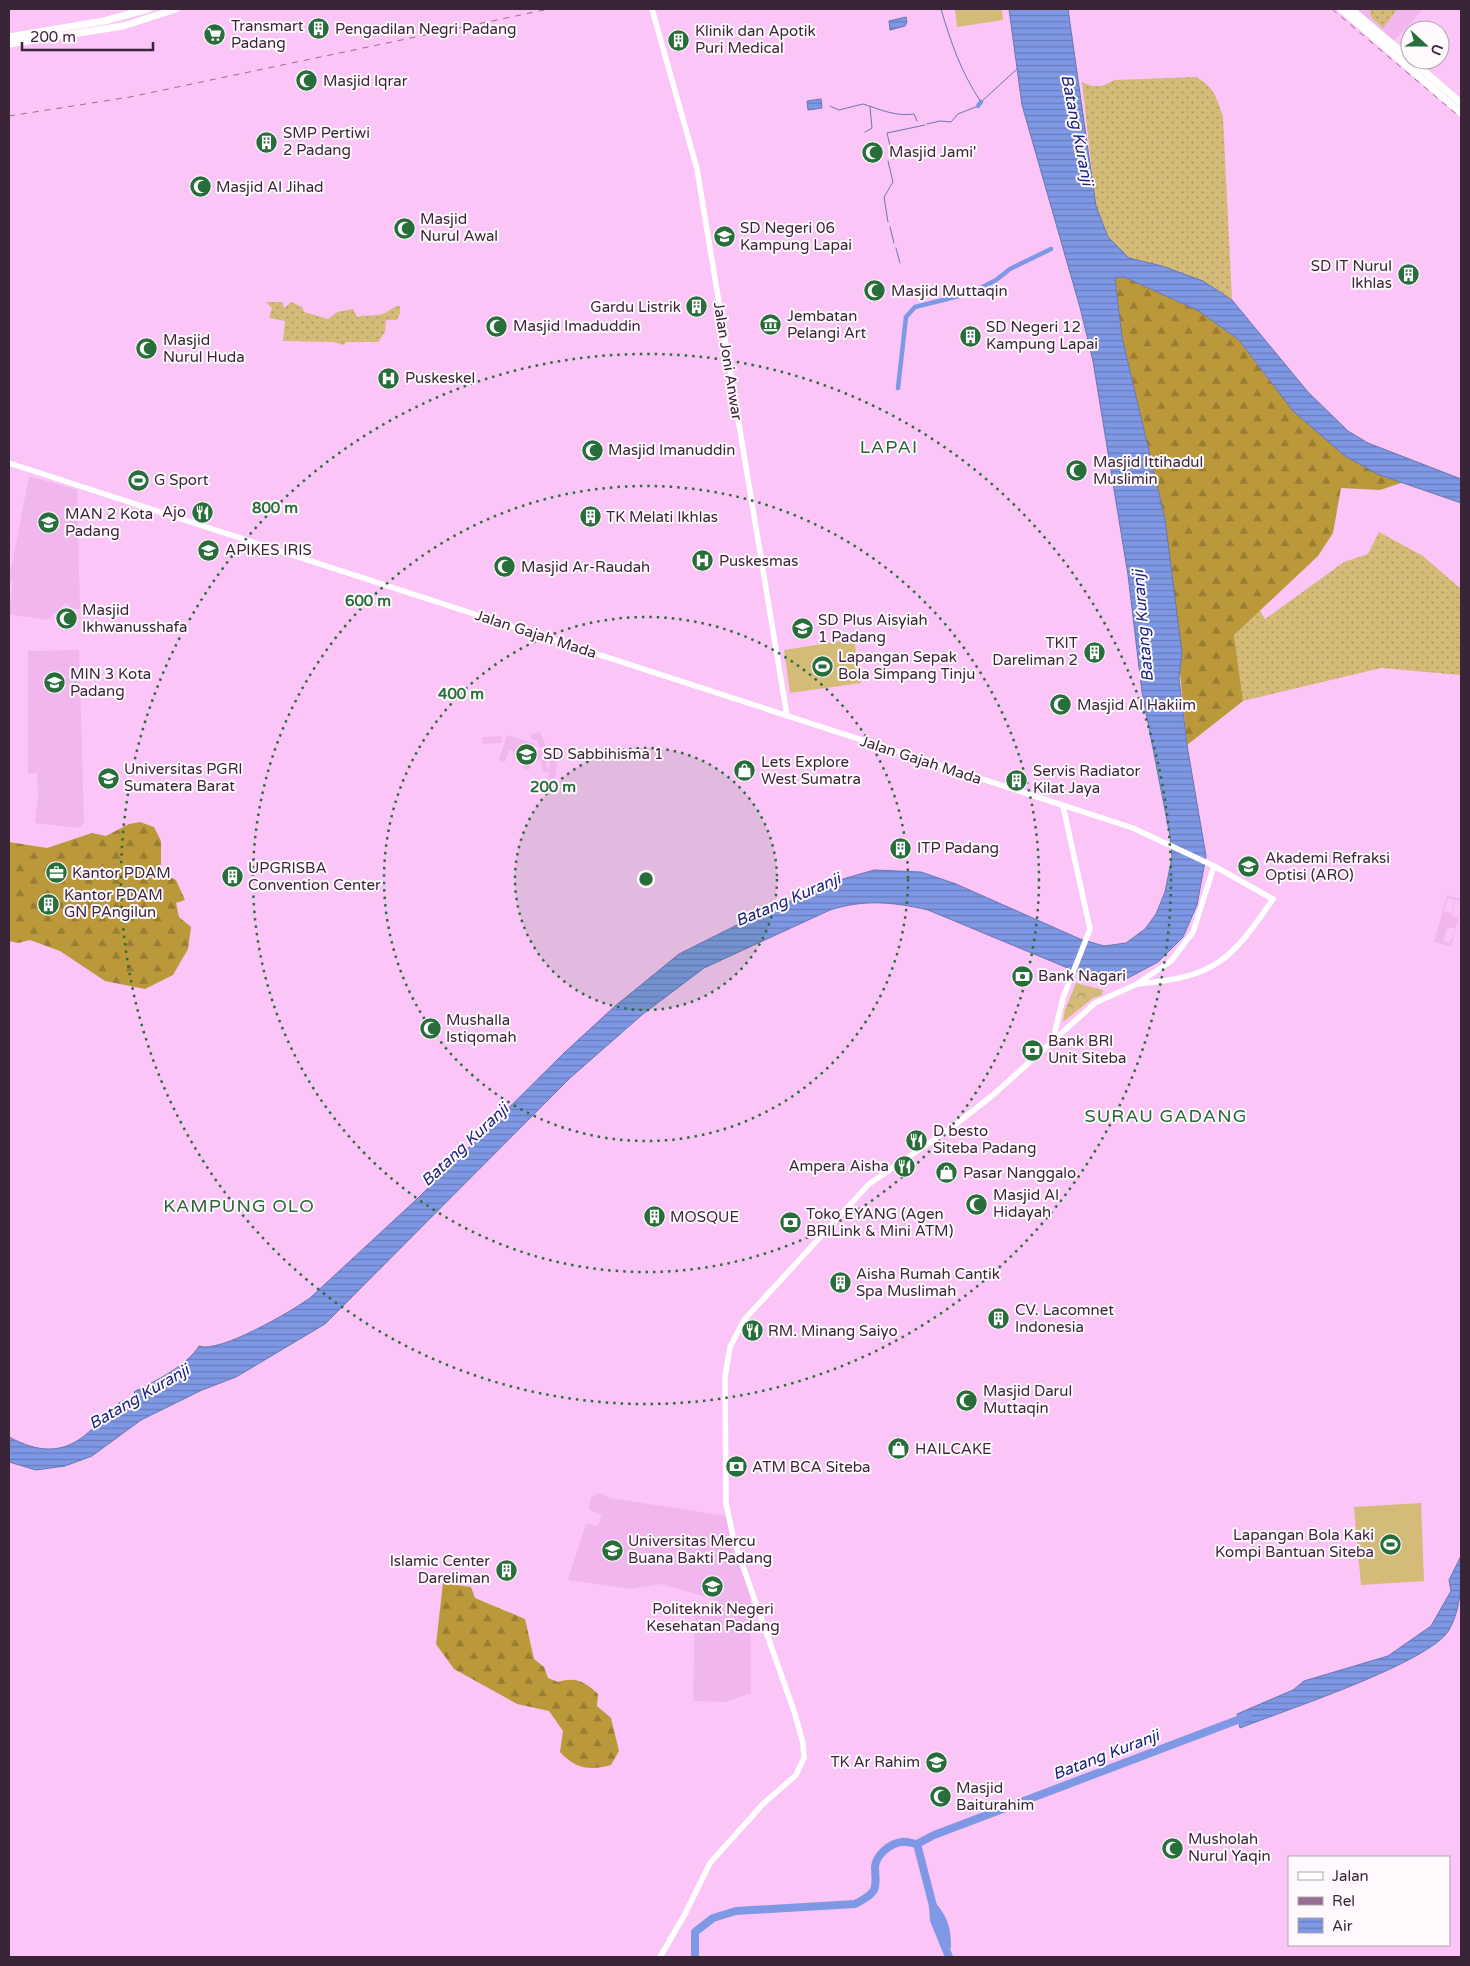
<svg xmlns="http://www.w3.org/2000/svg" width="1470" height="1966" font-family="'Varela Round',sans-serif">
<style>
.built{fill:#f2b6ee;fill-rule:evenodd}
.grass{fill:url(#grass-dots)}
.forest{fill:url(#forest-firs)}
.park{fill:url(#park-crowns)}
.pitch{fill:#d5bb78}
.water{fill:url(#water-rules);stroke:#6a76b1}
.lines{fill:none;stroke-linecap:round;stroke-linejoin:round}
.stream{stroke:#6a76b1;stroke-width:1}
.canal{stroke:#7e98e5;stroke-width:4.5}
.river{stroke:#7e98e5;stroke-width:8}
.secondary{stroke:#fff;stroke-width:5.5}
.primary{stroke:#fff;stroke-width:7}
.trunk{stroke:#fff;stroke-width:7}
.rail{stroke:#946f91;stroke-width:1;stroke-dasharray:6 6;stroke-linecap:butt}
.ring{fill:none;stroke:#286e3a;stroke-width:2.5;stroke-dasharray:2.5 5}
.labels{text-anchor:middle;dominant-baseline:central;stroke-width:4;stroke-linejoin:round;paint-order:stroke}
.poi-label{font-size:15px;fill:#3a2538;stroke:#fff9fe;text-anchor:start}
.street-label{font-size:15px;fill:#3a2538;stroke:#fff9fe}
.water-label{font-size:16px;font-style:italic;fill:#17247c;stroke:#fff9fe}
.quarter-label{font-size:18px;letter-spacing:1px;fill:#266536;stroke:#fff9fe}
.centre{fill:#286e3a;stroke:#fff9fe;stroke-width:2.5}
.ring-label{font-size:15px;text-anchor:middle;font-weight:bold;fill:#286e3a;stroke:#fff9fe;stroke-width:4;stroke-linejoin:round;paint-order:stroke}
</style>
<defs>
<pattern id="grass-dots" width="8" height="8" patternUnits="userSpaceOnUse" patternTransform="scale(1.25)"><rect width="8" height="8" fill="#d5bb78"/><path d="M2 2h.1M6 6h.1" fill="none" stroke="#ae9863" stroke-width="1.8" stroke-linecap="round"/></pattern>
<pattern id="forest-firs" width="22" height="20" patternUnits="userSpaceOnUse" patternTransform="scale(1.25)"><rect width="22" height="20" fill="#bb993b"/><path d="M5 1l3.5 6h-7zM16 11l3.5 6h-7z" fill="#997d33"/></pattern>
<pattern id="park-crowns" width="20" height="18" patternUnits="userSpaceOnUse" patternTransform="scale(1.25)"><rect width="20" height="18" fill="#d5bb78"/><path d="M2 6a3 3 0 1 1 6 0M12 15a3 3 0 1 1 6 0" fill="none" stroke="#ae9863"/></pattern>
<pattern id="water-rules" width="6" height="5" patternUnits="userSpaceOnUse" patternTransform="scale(1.25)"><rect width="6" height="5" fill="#7e98e5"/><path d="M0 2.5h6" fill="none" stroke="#687cbb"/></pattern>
</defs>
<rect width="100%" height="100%" fill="#fcc5f7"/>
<g class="built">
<path d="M1356 9H1423L1394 41Z"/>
<path d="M29 476 77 490 80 609H72L66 603 47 620 9 614 13 581 9 580Z"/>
<path d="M79 650 84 822 79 828 35 823 38 796 37 773H28V651Z"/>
<path d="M540 732 546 747 539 748 537 740H532L531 734Z"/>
<path d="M507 735 535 744 534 751 545 749 548 771 550 761H557L555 782 548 781 549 772H543L540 754V760L536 761 534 753 529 770 523 768 527 756 509 750 505 762 499 760Z"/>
<path d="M501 736 502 743 483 744 482 737Z"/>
<path d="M1447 895 1461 899V902L1456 900 1451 916 1458 918 1461 908 1451 947 1434 942ZM1448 898 1455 900 1451 913 1444 911ZM1448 927 1455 929 1450 943 1443 941Z"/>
<path d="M600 1493 610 1498 726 1516 750 1589 751 1693 725 1702 693 1701 695 1612 715 1614 714 1599 660 1584 631 1589 568 1580 586 1523 597 1526 602 1516 589 1509 591 1497Z"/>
</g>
<g class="grass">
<path d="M1367 9H1398L1383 28 1370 16 1371 12Z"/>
<path d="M1196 77C1214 87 1217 98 1223 117L1232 300 1203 281 1162 266 1129 258 1108 237 1096 206 1082 82 1092 86H1102L1115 80Z"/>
<path d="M266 302H282L284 308 291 302 302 307 304 312 328 319 337 312 353 309 357 317C367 314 376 317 385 313 391 310 393 306 400 306V313L397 320H386L385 332 378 342H346L344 345 333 342 283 341 285 321 269 318 272 308Z"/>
<path d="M1379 532 1423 556 1461 589V675L1381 668 1243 701 1234 635 1259 609 1265 619 1344 562 1368 554Z"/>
</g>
<g class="forest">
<path d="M1124 277 1199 311 1239 340 1265 375 1377 474 1404 482 1380 490 1341 488 1333 533 1318 556 1234 635 1243 701 1187 745 1165 519 1122 337 1115 278Z"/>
<path d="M140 822 154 827 161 841V873L176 880 185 900 176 903 179 917 191 927 188 949 173 975 145 989 105 981 60 951 30 940 18 943 9 941V842L47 848 92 833 106 836 129 824Z"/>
<path d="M443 1583 471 1587 475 1598 525 1619 534 1659 544 1667 548 1678 558 1682C575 1676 586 1682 598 1694L597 1706 611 1718 619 1751 611 1765C591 1771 575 1769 560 1752L563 1731 549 1711 517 1704 454 1669 436 1644Z"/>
</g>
<path class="park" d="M1076 983 1103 990 1102 995 1093 998 1063 1022 1065 1010Z"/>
<g class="pitch">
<path d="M955 9H1002L1003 20 957 27Z"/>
<path d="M854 639 861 683 790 693 784 650Z"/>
<path d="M1421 1503 1424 1581 1361 1585 1354 1507Z"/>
</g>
<g class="water">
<path d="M1009 9H1068L1096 206 1108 237 1129 258 1162 266 1203 281 1232 300 1308 392 1348 431 1368 443 1461 479V503L1377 474 1345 456 1293 411 1239 340 1199 311 1124 277 1115 278 1122 337 1165 519 1182 653 1179 678 1187 745 1206 856 1197 905 1183 937 1158 962 1128 978 1099 981 928 910C894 902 864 899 830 910L704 968 643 1014 570 1078 325 1324 236 1377 202 1390 141 1420 92 1456 65 1466 36 1470 9 1462V1437C39 1453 64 1455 90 1431 102 1420 110 1407 124 1400L134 1404 137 1396 134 1392C155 1381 187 1366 199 1346 219 1354 292 1311 310 1298L418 1198 564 1053 614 1007 679 954 759 914 843 879 874 870 921 872 956 884 1080 939 1104 946 1126 943 1145 929 1156 914 1165 892 1172 857 1170 836 1142 692 1128 575 1093 361 1081 311 1022 105Z"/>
<path d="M906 17 907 22 905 26 890 30 889 21Z"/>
<path d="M821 99 822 108 808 110 807 101Z"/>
<path d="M1461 1556C1461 1582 1462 1607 1449 1630 1430 1663 1280 1712 1240 1728L1237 1714 1293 1690 1304 1681 1388 1656 1431 1626 1451 1591 1449 1580Z"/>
</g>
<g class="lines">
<g class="stream">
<path d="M941 9C951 43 961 72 981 102L1017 69"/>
<path d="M830 106 839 110 863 104C879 109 896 117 914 114L917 121"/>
<path d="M927 124 940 121 951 122 958 114 978 106"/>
<path d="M865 132 872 128 870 107"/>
<path d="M893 159 887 133 925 125"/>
<path d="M888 222 884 197 893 182 888 161"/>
<path d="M890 227 894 243"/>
<path d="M896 248 900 263"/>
</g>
<g class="canal">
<path d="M978 106 981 102"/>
<path d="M898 388 906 317 915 307 971 293 996 280 1010 269 1051 249"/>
</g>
<g class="river">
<path d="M917 1844 933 1906 934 1920 949 1957"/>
<path d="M933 1906C944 1919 947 1929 947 1946"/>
<path d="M695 1957V1932L713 1918 736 1911 855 1904C862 1900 870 1897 874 1890 877 1883 875 1875 875 1867 876 1855 890 1843 902 1842 906 1841 913 1844 917 1844L934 1835 1248 1716"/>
</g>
<g class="secondary">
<path d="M652 9 697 169 787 716"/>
<path d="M9 463 1133 828 1214 866 1273 899C1230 962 1215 977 1137 984"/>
<path d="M1052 1044 1063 998 1090 929 1063 806"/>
<path d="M660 1957 685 1914 710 1863 762 1805 796 1775 804 1758 803 1743 794 1711 734 1541 726 1503 725 1377 730 1347 744 1320 869 1184 951 1128 993 1095 1095 1003 1137 984 1171 961 1193 932 1214 866"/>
</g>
<g class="primary">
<path d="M9 37 104 21 148 9"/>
<path d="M9 44 123 26 176 9"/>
</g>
<g class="trunk">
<path d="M1341 9 1461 113"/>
<path d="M1351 9 1410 59"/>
<path d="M1411 60 1461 103"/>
</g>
<g class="rail">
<path d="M1332 9 1461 118"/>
<path d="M9 116 130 97 549 9"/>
</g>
</g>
<circle cx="646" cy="879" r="131" fill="#286e3a" fill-opacity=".12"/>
<g class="ring">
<circle cx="646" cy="879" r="131"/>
<circle cx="646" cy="879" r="262"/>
<circle cx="646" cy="879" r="393"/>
<circle cx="646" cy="879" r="525"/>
</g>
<defs>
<symbol id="building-disc" viewBox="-11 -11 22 22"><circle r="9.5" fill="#286e3a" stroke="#fff9fe"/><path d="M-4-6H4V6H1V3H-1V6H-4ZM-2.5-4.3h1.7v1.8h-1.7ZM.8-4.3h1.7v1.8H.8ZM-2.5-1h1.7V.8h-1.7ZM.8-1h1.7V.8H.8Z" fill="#fff"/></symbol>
<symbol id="supermarket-disc" viewBox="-11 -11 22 22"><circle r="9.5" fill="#286e3a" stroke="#fff9fe"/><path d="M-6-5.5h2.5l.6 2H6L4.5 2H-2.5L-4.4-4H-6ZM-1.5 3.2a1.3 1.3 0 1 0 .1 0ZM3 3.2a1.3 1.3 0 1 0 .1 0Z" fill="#fff"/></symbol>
<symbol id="mosque-disc" viewBox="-11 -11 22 22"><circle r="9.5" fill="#286e3a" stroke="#fff9fe"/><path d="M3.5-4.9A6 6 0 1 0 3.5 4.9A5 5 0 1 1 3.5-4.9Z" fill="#fff"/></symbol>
<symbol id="school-disc" viewBox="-11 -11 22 22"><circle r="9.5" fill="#286e3a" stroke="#fff9fe"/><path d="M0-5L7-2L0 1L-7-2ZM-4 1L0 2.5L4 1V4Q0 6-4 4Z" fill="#fff"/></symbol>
<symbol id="museum-disc" viewBox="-11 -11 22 22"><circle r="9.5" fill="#286e3a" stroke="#fff9fe"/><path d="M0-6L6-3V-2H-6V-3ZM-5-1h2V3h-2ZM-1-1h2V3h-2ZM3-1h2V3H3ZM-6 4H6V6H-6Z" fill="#fff"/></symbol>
<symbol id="hospital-disc" viewBox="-11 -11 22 22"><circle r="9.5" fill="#286e3a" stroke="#fff9fe"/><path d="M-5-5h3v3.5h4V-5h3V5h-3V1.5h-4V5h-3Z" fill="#fff"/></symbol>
<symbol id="stadium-disc" viewBox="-11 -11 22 22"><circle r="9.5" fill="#286e3a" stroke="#fff9fe"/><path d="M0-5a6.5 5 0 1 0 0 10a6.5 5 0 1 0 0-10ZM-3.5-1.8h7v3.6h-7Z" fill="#fff"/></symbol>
<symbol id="restaurant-disc" viewBox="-11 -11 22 22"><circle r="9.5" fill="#286e3a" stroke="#fff9fe"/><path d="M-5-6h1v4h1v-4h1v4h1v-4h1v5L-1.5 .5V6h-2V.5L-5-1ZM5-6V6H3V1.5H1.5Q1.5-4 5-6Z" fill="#fff"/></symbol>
<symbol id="university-disc" viewBox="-11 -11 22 22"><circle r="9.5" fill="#286e3a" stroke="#fff9fe"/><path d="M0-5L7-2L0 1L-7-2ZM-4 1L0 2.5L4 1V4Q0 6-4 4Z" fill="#fff"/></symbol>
<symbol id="shop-disc" viewBox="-11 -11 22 22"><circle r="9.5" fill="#286e3a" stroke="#fff9fe"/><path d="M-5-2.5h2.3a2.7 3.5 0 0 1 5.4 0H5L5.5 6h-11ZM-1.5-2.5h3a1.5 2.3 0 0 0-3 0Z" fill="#fff"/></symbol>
<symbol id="office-disc" viewBox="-11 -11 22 22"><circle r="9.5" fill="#286e3a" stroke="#fff9fe"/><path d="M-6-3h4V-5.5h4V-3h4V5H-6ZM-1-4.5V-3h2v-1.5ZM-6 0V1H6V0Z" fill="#fff"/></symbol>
<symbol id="bank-disc" viewBox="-11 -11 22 22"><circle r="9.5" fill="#286e3a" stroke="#fff9fe"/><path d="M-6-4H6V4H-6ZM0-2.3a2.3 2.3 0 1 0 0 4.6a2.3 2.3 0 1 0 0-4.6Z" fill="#fff"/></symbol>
</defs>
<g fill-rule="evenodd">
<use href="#building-disc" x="306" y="16" width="25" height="25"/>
<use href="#supermarket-disc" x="202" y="22" width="25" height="25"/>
<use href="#building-disc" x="666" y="28" width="25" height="25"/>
<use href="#mosque-disc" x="294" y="68" width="25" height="25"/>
<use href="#building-disc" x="254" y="130" width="25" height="25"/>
<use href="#mosque-disc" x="860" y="140" width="25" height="25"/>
<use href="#mosque-disc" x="188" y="174" width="25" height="25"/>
<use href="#mosque-disc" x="392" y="216" width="25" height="25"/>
<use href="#school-disc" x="712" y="224" width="25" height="25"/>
<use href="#building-disc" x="1396" y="262" width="25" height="25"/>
<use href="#mosque-disc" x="862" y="278" width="25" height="25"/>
<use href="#building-disc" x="684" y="294" width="25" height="25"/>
<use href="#museum-disc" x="758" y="312" width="25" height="25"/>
<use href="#mosque-disc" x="484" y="314" width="25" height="25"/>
<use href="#building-disc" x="958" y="324" width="25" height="25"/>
<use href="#mosque-disc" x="134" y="336" width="25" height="25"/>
<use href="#hospital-disc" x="376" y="366" width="25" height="25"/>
<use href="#mosque-disc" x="580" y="438" width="25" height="25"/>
<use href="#mosque-disc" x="1064" y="458" width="25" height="25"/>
<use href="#stadium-disc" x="126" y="468" width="25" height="25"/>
<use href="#restaurant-disc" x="190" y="500" width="25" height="25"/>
<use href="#building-disc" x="578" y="504" width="25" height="25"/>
<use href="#school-disc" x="36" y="510" width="25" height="25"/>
<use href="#university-disc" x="196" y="538" width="25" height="25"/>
<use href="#hospital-disc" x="690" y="548" width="25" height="25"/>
<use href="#mosque-disc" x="492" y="554" width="25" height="25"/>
<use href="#mosque-disc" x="54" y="606" width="25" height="25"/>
<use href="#school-disc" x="790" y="616" width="25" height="25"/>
<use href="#building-disc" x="1082" y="640" width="25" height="25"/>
<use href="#stadium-disc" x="810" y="654" width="25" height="25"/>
<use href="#school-disc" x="42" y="670" width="25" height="25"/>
<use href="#mosque-disc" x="1048" y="692" width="25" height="25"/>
<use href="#school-disc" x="514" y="742" width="25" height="25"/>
<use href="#shop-disc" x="732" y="758" width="25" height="25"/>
<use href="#university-disc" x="96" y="766" width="25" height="25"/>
<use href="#building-disc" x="1004" y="768" width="25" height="25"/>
<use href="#building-disc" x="888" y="836" width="25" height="25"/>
<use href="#university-disc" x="1236" y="854" width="25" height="25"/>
<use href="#office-disc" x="44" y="860" width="25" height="25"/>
<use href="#building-disc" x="220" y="864" width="25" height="25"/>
<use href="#building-disc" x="36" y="892" width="25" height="25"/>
<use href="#bank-disc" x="1010" y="964" width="25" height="25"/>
<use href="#mosque-disc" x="418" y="1016" width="25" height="25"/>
<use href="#bank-disc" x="1020" y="1038" width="25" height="25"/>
<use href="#restaurant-disc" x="904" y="1128" width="25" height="25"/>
<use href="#restaurant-disc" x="892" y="1154" width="25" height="25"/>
<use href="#shop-disc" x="934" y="1160" width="25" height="25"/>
<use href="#mosque-disc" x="964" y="1192" width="25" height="25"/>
<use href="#building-disc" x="642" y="1204" width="25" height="25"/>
<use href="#bank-disc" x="778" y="1210" width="25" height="25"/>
<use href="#building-disc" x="828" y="1270" width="25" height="25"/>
<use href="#building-disc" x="986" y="1306" width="25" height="25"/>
<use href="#restaurant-disc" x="740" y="1318" width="25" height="25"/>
<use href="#mosque-disc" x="954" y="1388" width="25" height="25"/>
<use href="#shop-disc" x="886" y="1436" width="25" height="25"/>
<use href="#bank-disc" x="724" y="1454" width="25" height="25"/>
<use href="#stadium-disc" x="1378" y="1532" width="25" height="25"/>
<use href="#university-disc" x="600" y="1538" width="25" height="25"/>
<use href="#building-disc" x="494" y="1558" width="25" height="25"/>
<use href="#university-disc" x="700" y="1574" width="25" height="25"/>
<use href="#school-disc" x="924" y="1750" width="25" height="25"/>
<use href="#mosque-disc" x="928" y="1784" width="25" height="25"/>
<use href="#mosque-disc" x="1160" y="1836" width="25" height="25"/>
</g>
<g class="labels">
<g class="poi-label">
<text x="231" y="26">Transmart<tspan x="231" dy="17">Padang</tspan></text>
<text x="335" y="29">Pengadilan Negri Padang</text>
<text x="695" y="31">Klinik dan Apotik<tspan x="695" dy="17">Puri Medical</tspan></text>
<text x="323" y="81">Masjid Iqrar</text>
<text x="283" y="133">SMP Pertiwi<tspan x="283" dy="17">2 Padang</tspan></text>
<text x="889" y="152">Masjid Jami'</text>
<text x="216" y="187">Masjid Al Jihad</text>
<text x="420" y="219">Masjid<tspan x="420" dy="17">Nurul Awal</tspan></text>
<text x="740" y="228">SD Negeri 06<tspan x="740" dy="17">Kampung Lapai</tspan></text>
<text x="1392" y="266" text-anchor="end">SD IT Nurul<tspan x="1392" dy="17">Ikhlas</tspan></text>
<text x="891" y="291">Masjid Muttaqin</text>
<text x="681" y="307" text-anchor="end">Gardu Listrik</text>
<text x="787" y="316">Jembatan<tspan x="787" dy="17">Pelangi Art</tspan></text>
<text x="513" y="326">Masjid Imaduddin</text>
<text x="986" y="327">SD Negeri 12<tspan x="986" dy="17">Kampung Lapai</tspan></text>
<text x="163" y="340">Masjid<tspan x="163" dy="17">Nurul Huda</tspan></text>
<text x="405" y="378">Puskeskel</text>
<text x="608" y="450">Masjid Imanuddin</text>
<text x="1093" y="462">Masjid Ittihadul<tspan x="1093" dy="17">Muslimin</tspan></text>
<text x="154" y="480">G Sport</text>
<text x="186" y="512" text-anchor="end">Ajo</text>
<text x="65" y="514">MAN 2 Kota<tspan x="65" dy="17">Padang</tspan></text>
<text x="606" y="517">TK Melati Ikhlas</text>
<text x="225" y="550">APIKES IRIS</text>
<text x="719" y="561">Puskesmas</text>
<text x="521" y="567">Masjid Ar-Raudah</text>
<text x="82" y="610">Masjid<tspan x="82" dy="17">Ikhwanusshafa</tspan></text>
<text x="818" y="620">SD Plus Aisyiah<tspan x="818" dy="17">1 Padang</tspan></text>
<text x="1078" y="643" text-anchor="end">TKIT<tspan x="1078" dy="17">Dareliman 2</tspan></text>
<text x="838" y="657">Lapangan Sepak<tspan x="838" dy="17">Bola Simpang Tinju</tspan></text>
<text x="70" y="674">MIN 3 Kota<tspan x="70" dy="17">Padang</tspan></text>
<text x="1077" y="705">Masjid Al Hakiim</text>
<text x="543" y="754">SD Sabbihisma 1</text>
<text x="761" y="762">Lets Explore<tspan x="761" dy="17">West Sumatra</tspan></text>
<text x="124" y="769">Universitas PGRI<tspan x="124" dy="17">Sumatera Barat</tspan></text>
<text x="1033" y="771">Servis Radiator<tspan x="1033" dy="17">Kilat Jaya</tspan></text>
<text x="917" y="848">ITP Padang</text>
<text x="1265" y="858">Akademi Refraksi<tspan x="1265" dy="17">Optisi (ARO)</tspan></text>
<text x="248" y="868">UPGRISBA<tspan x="248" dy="17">Convention Center</tspan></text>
<text x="72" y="873">Kantor PDAM</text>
<text x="64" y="895">Kantor PDAM<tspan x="64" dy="17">GN PAngilun</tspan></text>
<text x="1038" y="976">Bank Nagari</text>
<text x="446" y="1020">Mushalla<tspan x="446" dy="17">Istiqomah</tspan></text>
<text x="1048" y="1041">Bank BRI<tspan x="1048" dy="17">Unit Siteba</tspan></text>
<text x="933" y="1131">D besto<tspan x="933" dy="17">Siteba Padang</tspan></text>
<text x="889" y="1166" text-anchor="end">Ampera Aisha</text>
<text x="963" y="1173">Pasar Nanggalo</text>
<text x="993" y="1195">Masjid Al<tspan x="993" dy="17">Hidayah</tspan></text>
<text x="806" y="1214">Toko EYANG (Agen<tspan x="806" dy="17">BRILink &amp; Mini ATM)</tspan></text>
<text x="670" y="1217">MOSQUE</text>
<text x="856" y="1274">Aisha Rumah Cantik<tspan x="856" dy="17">Spa Muslimah</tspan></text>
<text x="1015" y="1310">CV. Lacomnet<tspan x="1015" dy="17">Indonesia</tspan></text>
<text x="768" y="1331">RM. Minang Saiyo</text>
<text x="983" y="1391">Masjid Darul<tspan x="983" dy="17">Muttaqin</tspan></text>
<text x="915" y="1449">HAILCAKE</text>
<text x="752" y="1467">ATM BCA Siteba</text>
<text x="1374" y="1535" text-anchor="end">Lapangan Bola Kaki<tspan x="1374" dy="17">Kompi Bantuan Siteba</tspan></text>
<text x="628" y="1541">Universitas Mercu<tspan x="628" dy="17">Buana Bakti Padang</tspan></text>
<text x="490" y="1561" text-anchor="end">Islamic Center<tspan x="490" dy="17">Dareliman</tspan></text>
<text x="713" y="1609" text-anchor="middle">Politeknik Negeri<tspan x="713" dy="17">Kesehatan Padang</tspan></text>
<text x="920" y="1762" text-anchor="end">TK Ar Rahim</text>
<text x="956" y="1788">Masjid<tspan x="956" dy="17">Baiturahim</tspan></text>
<text x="1188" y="1839">Musholah<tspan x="1188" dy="17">Nurul Yaqin</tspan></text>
</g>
<g class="street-label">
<text transform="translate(728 361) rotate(81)">Jalan Joni Anwar</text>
<text transform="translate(536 634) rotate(18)">Jalan Gajah Mada</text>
<text transform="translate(921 760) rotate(18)">Jalan Gajah Mada</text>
</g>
<g class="water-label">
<text transform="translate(1077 130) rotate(79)">Batang Kuranji</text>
<text transform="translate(1143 626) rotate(-95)">Batang Kuranji</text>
<text transform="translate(788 900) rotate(-23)">Batang Kuranji</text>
<text transform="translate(465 1145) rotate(-43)">Batang Kuranji</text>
<text transform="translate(139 1397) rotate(-30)">Batang Kuranji</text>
<text transform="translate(1106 1755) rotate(-21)">Batang Kuranji</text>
</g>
<g class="quarter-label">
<text x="889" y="447">LAPAI</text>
<text x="1166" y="1116">SURAU GADANG</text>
<text x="239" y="1206">KAMPUNG OLO</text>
</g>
</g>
<circle cx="646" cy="879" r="8" class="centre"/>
<g class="ring-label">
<text x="275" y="513">800 m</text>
<text x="368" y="606">600 m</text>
<text x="461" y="699">400 m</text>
<text x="553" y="792">200 m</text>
</g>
<rect width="1470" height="1966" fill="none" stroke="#3a2538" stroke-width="20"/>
<rect x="1288" y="1856" width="162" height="90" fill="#fff9fe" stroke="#b0a4af"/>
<rect x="1298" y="1872" width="25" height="8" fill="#ffffff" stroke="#b0a4af"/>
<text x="1332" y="1881" font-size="15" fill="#3a2538">Jalan</text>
<rect x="1298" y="1897" width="25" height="8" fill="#946f91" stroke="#b0a4af"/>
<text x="1332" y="1906" font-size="15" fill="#3a2538">Rel</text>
<rect x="1298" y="1918" width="25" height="15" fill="url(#water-rules)" stroke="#b0a4af"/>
<text x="1332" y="1931" font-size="15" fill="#3a2538">Air</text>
<g transform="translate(1425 45) rotate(111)"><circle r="24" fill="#fff9fe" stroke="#b0a4af"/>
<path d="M0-4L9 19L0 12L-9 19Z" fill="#286e3a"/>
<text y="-8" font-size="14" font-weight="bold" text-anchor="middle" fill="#3a2538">U</text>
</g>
<path d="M22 42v8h131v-8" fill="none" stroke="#3a2538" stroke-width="2.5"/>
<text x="30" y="42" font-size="15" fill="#3a2538" stroke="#fff9fe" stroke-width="4" paint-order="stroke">200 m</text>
</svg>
